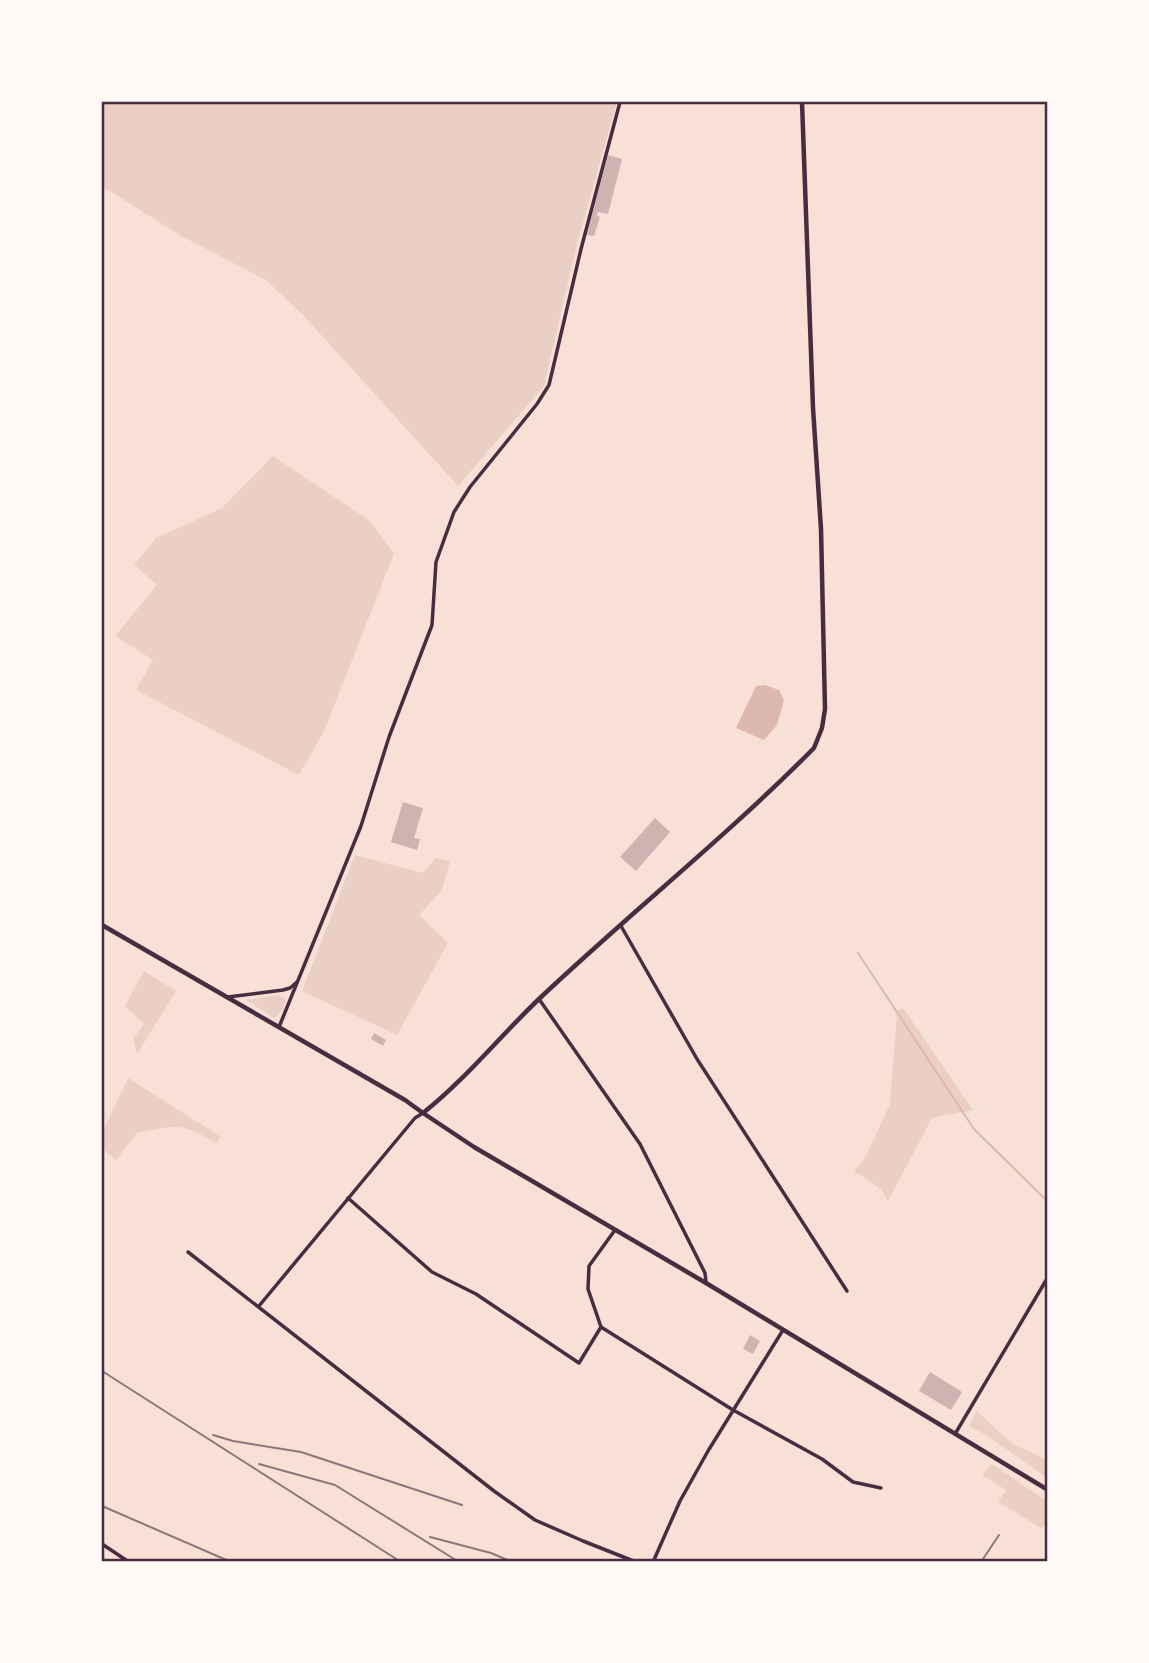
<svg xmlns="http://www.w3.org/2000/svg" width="1149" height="1663" font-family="'IBM Plex Sans',sans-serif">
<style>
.green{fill:#ebcfc5}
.water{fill:#dcb8b0}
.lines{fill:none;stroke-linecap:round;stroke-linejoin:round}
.stream{stroke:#dcb8b0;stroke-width:2}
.building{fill:#ccb4b1}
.minor{stroke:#4a2c40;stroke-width:3.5}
.tertiary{stroke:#4a2c40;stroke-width:4.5}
.secondary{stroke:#4a2c40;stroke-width:4.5}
.rail{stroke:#8f747c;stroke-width:2}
.neatline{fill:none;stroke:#4a2c40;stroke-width:2.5}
</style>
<rect width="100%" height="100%" fill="#f7e1d7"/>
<g class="green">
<path d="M102 102H617L576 248 544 386 458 486 305 317 266 280 181 236 102 186Z"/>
<path d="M273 456 370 521 394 554 324 731 299 775 136 690 153 660 115 636 157 585 134 565 156 538 222 508Z"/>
<path d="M355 855 423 873 436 858 450 861 442 890 419 915 448 943 397 1035 302 991Z"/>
<path d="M144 971 176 991 137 1054 133 1039 144 1024 125 1006Z"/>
<path d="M279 995 285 999C286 1005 280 1015 274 1018L246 1000Z"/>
<path d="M903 1008 973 1110 932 1118 888 1201 881 1189 854 1171 865 1158 890 1104 897 1011Z"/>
<path d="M128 1078 221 1137 216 1143C181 1122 176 1125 137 1133L116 1160 102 1148V1133Z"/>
<path d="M977 1411 1011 1443 1047 1460V1478L988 1436 969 1426Z"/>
<path d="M992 1464 1047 1501 1046 1525 1041 1528 998 1502 1006 1490 982 1475Z"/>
</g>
<path class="water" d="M765 685 779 690 784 700 777 725 764 740 736 728 756 686Z"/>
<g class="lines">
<path class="stream" d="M858 953 974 1129 1048 1202"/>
</g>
<g class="building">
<path d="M608 155 622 159 608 214 598 212 597 216 600 217 594 236 587 235Z"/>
<path d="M403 802 423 808 414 838 420 839 417 850 391 842Z"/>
<path d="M655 818 670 832 636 871 620 857Z"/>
<path d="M374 1033 386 1040 383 1046 371 1039Z"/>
<path d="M750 1335 760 1341 753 1354 743 1349Z"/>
<path d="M930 1372 962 1392 951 1410 919 1391Z"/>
</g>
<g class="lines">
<g class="minor">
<path d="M621 926 697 1059 847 1291"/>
<path d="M228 997 283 990 290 988 297 982"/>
<path d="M539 999 640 1144 705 1273 706 1282"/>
<path d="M279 1027 361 826 389 737 432 625 436 562 454 512 470 487 537 404 549 385 581 249 620 102"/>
<path d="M348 1198 432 1272 476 1294 579 1363 601 1327"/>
<path d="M615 1230 589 1266 588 1289 601 1327 733 1410 822 1459 853 1482 881 1488"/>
<path d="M188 1252 494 1491 535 1520 583 1541 636 1562"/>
<path d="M259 1306 395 1142 415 1118 423 1113"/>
<path d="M955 1434 1048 1277"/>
<path d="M102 1544 129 1562"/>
<path d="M653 1562 680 1501 708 1451 783 1330"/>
</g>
<path class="tertiary" d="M423 1113 474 1147 706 1283 1048 1490"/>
<path class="secondary" d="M102 925 405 1100 423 1113C466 1079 500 1036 540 998 630 913 727 836 814 748L822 728 825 709 821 529 813 408 802 102"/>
<g class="rail">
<path d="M102 1371 401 1562"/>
<path d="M213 1435 233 1441 301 1452 462 1505"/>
<path d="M259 1464 335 1485 459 1562"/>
<path d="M102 1506 231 1562"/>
<path d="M430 1537 491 1553 512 1562"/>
<path d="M981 1562 999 1535"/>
</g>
</g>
<rect width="1149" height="1663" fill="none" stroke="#fffaf5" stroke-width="206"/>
<rect x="103" y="103" width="943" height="1457" class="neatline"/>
</svg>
